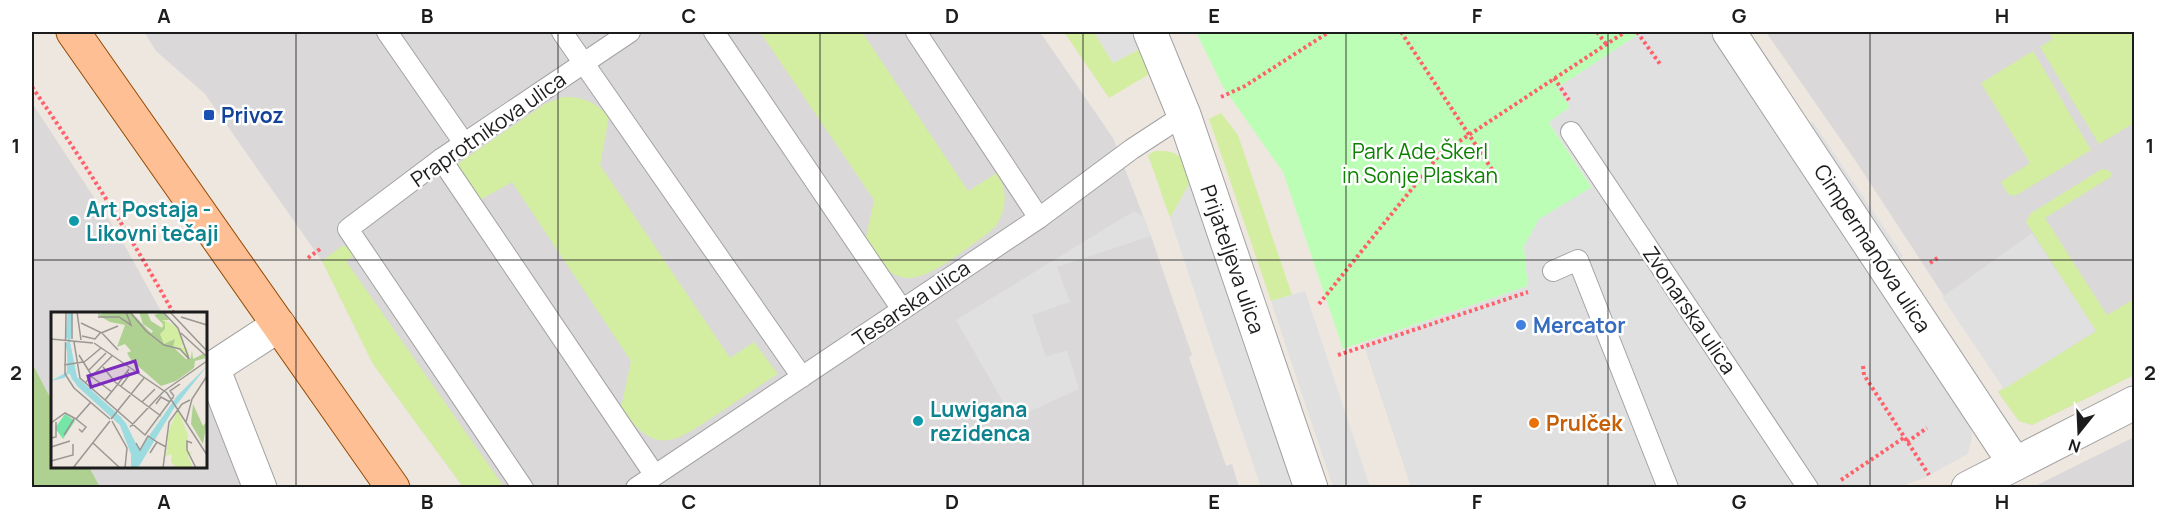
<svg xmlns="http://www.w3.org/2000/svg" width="2166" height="519" font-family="Manrope,sans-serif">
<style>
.residential{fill:#dad8d9}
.grass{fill:#d3eea1}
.forest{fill:#aed191}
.park{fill:#bdfeb7}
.parking{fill:#e0e0e0}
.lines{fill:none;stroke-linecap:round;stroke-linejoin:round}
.service-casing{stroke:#a3a3a3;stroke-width:22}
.minor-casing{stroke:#a3a3a3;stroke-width:35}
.primary-casing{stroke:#934a00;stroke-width:35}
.path{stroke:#ff606a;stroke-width:4;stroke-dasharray:3 3;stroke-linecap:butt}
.service{stroke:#fff;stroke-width:20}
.minor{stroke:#fff;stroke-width:33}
.primary{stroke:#ffbf94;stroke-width:33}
.grid{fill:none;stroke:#1c1c1c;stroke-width:1.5;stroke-opacity:0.55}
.transit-dot{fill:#1a4fb4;stroke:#fff;stroke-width:2}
.culture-dot{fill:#0f9aa8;stroke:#fff;stroke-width:2}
.shop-dot{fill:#3f7fe0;stroke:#fff;stroke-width:2}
.food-dot{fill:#e8710a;stroke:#fff;stroke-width:2}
.labels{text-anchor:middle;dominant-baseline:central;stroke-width:5;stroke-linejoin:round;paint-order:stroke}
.transit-label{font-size:21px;font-weight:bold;fill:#164399;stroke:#fff;text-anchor:start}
.street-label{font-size:21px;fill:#1c1c1c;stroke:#fff}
.park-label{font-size:21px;fill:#0d8102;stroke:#fff}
.culture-label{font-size:21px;font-weight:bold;fill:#0d838f;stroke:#fff;text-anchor:start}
.shop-label{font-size:21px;font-weight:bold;fill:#366cbe;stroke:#fff;text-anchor:start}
.food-label{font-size:21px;font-weight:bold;fill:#c56008;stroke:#fff;text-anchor:start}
.inset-river{fill:none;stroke:#9cdce0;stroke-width:3}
.inset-road{fill:none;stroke:#9a9692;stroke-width:1.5}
.view{fill:#7b2cbf;fill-opacity:0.15;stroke:#7b2cbf;stroke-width:3}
.inset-edge{fill:none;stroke:#1c1c1c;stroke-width:3}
.neatline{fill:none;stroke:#1c1c1c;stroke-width:2}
.grid-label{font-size:20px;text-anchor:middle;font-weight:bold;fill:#1c1c1c}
</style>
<rect width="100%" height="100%" fill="#eee7e0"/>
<g class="residential">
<path d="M144 32H1040L1113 138 1151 236 1192 355 1189 357 1226 466 1232 464 1239 487H463L373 364 322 261 205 94 156 51Z"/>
<path d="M1766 32H2134V375L2032 425 2019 421 1998 392 2004 388 1855 160Z"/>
<path d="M32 103 120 237 162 313 52 314V401L32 363Z"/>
<path d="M206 399 241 487H100L89 467 206 466Z"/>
<path d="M2134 437V487H2033Z"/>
</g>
<g class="grass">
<path d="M760 32H862L968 191 997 173C1008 191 1007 208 996 226 984 238 968 247 955 257 912 286 898 287 864 247L874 200Z"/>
<path d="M1064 32H1094L1113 63 1140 49 1151 73 1109 98Z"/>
<path d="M2049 32H2134V123L2099 144 2040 47 2053 39Z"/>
<path d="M2033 51 2091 150 2015 196 2008 194 2001 182 2030 163 1981 83Z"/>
<path d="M563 97C582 96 596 102 609 117L600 165 730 358 754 342 778 374C757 387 737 401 716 415 674 443 656 457 621 408L631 361 512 182 480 200 456 165 545 104Z"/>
<path d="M1221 113 1238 135 1292 295 1271 301 1209 119Z"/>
<path d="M1155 151C1180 150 1183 157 1192 179L1170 218 1148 155Z"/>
<path d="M2102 169 2110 171 2112 176 2045 218 2107 315 2134 299V375L2032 425 2019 421 1998 392 2096 331 2026 222 2031 213Z"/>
<path d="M342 246 350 247 358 253 346 261 504 487H463L373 364 322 261Z"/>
</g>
<path class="forest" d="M32 363 52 401V466L89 467 100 487H32Z"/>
<path class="park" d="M1196 32H1642L1559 87 1570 107 1549 123 1592 188 1524 246 1528 286 1343 349 1283 172 1223 87Z"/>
<g class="parking">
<path d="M1094 32H1131L1140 49 1113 63Z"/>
<path d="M1642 32H1709L1970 423 1972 437 1968 454 1924 478 1899 487H1411L1363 343 1528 286 1524 246 1539 219 1592 187 1549 122 1570 107 1557 88Z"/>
<path d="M1813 122 1903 256 1891 264 1801 130Z"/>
<path d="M1192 179 1297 487H1261L1211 341 1170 218Z"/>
<path d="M1134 211 1143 216 1151 236 1057 267 1070 302 1032 315 1046 357 1067 350 1079 389 1013 419 956 320Z"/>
<path d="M2032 233 2096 331 2004 389 1942 297Z"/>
<path d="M1305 291 1362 463 1370 487H1333L1271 301Z"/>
</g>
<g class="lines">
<defs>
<g id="service">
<path d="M387 32 464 143"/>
<path d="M562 32 802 377"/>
<path d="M714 32 901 308"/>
<path d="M916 32 1039 218"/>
<path d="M1571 132 1808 488"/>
<path d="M441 159 654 474"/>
<path d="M1553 271 1578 260 1668 488"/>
<path d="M523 488 348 229 441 159 630 32"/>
<path d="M636 488 1039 218 1132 149 1184 115"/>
</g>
<g id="minor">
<path d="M1150 32 1184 115 1311 488"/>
<path d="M1729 32 2015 464"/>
<path d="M260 488 213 368 279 325"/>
<path d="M1968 488 2134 403"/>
</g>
<path id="primary" d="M73 32 393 488"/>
</defs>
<use href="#service" class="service-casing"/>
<use href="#minor" class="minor-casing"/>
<use href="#primary" class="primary-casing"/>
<g class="path">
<path d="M1401 32 1495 174"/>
<path d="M1597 32 1606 44"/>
<path d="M1637 32 1660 64"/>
<path d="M1554 78 1569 100"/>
<path d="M32 87C83 160 130 235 174 314"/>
<path d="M1221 97 1245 86 1329 32"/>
<path d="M308 258 320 249"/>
<path d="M1930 263 1939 257"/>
<path d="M1319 304 1440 154 1625 32"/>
<path d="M1338 355 1528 292"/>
<path d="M1863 366 1864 375 1929 475"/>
<path d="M1907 442 1927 428"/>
<path d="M1841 480 1905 437"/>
</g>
<use href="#service" class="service"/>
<use href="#minor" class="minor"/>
<use href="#primary" class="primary"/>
</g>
<path class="grid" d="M296 32V488M558 32V488M820 32V488M1083 32V488M1346 32V488M1608 32V488M1870 32V488M32 260H2134"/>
<rect class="transit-dot" x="203" y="109" width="12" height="12" rx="3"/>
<g class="culture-dot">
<circle cx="74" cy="221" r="6"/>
<circle cx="918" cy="421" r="6"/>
</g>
<circle class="shop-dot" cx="1521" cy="325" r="6"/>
<circle class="food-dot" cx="1534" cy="423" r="6"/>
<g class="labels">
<g class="transit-label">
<text x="221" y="115">Privoz</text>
</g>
<g class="street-label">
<text transform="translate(488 129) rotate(-35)">Praprotnikova ulica</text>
<text transform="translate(1873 248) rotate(57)">Cimpermanova ulica</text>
<text transform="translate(1233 259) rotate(71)">Prijateljeva ulica</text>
<text transform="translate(911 303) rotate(-34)">Tesarska ulica</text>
<text transform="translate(1690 310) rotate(56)">Zvonarska ulica</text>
</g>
<g class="park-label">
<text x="1420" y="151">Park Ade Škerl<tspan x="1420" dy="24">in Sonje Plaskan</tspan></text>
</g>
<g class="culture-label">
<text x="86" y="209">Art Postaja -<tspan x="86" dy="24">Likovni tečaji</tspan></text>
<text x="930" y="409">Luwigana<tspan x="930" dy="24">rezidenca</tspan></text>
</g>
<g class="shop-label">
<text x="1533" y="325">Mercator</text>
</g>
<g class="food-label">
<text x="1546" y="423">Prulček</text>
</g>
</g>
<g transform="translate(51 312)">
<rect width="156" height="156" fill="#eee7e0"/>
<path d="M112 7 126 15 133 32 129 35 136 36 139 45 122 35 124 27 117 34 113 32 109 22ZM127 98 137 123 136 140H142L137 144 142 156H126L120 150 121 142 115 144 118 117Z" fill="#d3eea1"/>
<path d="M48 0 50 3 51 0H80L100 21 102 19 92 12 88 0H96L100 9 111 16 113 13 103 3 112 0 118 8H111L114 10V17L109 22 113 32 124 27 122 35 135 47 140 46 141 38 142 47 152 42 155 46 144 49 143 56 125 69 110 74 80 48 76 41 80 39 74 32 66 35 74 13 59 10 47 3ZM142 92 152 114 156 109 152 132 140 112Z" fill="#aed191"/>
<path d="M14 102 24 109 12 127 4 116Z" fill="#76e5a8"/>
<path d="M17 0H21L19 31 26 65 70 105 88 138 126 84 156 54 123 96 87 156H80V135L71 115 26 74 18 61 13 66 0 69 16 60Z" fill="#9cdce0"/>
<path class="inset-river" d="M16 26 18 0M18 27 20 5M16 31 22 66 70 112 86 154 87 139 73 111 24 66 18 32"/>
<path class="inset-road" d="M15 0 14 62 23 76 59 107M26 0 30 28M79 0 95 19 113 33 129 37 138 47 127 16 112 0M119 0 156 39M47 5H68L80 13 75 0M130 5 156 13M30 11 51 21 67 38M50 21 67 14M130 21 155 44M31 24 44 27 50 20M0 27 42 31M21 27V0M23 30 29 66 94 123 123 84M43 31 116 81 156 143M28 43 41 64M32 51 50 36M13 53 32 50M52 55 64 70 110 104M37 59 55 41M41 65 61 80M34 71 61 44M67 72 78 57M70 74 79 62 76 60M113 79 156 49M123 84 119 79 129 72M54 88 67 72M91 90 104 77M105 92 110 85 119 90M25 107 35 115 31 120 28 117M60 107 93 66M61 109 76 136 74 156M135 110 141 87 156 64M0 111 14 101 25 107 40 90M79 115 113 79M13 123 23 107M0 126 5 125V110M42 131 69 156M85 131 89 138 97 124 106 130M141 131 136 129V138L145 156M0 135 19 129M99 141 106 130 115 135M0 149 22 143V132M22 156 59 109M112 156 118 110 131 92 139 88"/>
<path class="view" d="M84 49 87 60 40 75 37 64Z"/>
<rect width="156" height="156" class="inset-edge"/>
</g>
<rect width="2166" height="519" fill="none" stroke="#ffffff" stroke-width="66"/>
<g transform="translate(2079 432) rotate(198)" stroke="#ffffff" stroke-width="4.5" paint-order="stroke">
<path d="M0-4.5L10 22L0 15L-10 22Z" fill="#1c1c1c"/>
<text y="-9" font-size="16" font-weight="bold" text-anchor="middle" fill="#1c1c1c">N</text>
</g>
<rect x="33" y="33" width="2100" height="453" class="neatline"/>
<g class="grid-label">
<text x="164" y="23">A</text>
<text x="427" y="23">B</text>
<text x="689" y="23">C</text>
<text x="952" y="23">D</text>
<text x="1214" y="23">E</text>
<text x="1477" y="23">F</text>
<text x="1739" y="23">G</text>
<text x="2002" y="23">H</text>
<text x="16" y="153">1</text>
<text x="2150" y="153">1</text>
<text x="16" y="380">2</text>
<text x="2150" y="380">2</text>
<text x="164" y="509">A</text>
<text x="427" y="509">B</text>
<text x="689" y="509">C</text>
<text x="952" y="509">D</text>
<text x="1214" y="509">E</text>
<text x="1477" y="509">F</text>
<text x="1739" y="509">G</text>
<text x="2002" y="509">H</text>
</g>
</svg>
